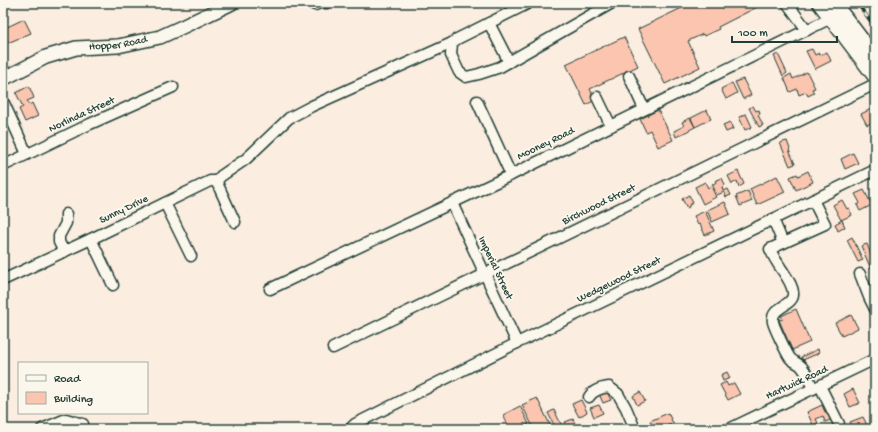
<svg xmlns="http://www.w3.org/2000/svg" width="878" height="432" font-family="'Gochi Hand',sans-serif">
<style>
.building{fill:#fcc5af;stroke:#1f3d34}
.lines{fill:none;stroke-linecap:round;stroke-linejoin:round}
.minor-casing{stroke:#1f3d34;stroke-width:13}
.major-casing{stroke:#1f3d34;stroke-width:16}
.highway-casing{stroke:#1f3d34;stroke-width:18}
.minor{stroke:#fbf7ec;stroke-width:10}
.major{stroke:#fbf7ec;stroke-width:13}
.highway{stroke:#fbf7ec;stroke-width:15}
.rail-casing{stroke:#1f3d34;stroke-width:3.5}
.rail{stroke:#fbf7ec;stroke-width:2;stroke-dasharray:6;stroke-linecap:butt}
.labels{text-anchor:middle;dominant-baseline:central;stroke-width:3.5;stroke-linejoin:round;paint-order:stroke}
.street-label{font-size:11px;fill:#1f3d34;stroke:#fbf7ec}
</style>
<rect width="100%" height="100%" fill="#fbede0"/>
<filter id="ink" filterUnits="userSpaceOnUse"><feTurbulence type="fractalNoise" baseFrequency=".025" numOctaves="2"/><feDisplacementMap in="SourceGraphic" scale="8" xChannelSelector="R" yChannelSelector="G"/><feConvolveMatrix kernelMatrix="1 2 1 2 8 2 1 2 1" color-interpolation-filters="sRGB"/></filter>
<g filter="url(#ink)">
<g class="building">
<path d="M692 3H763V4L718 27 719 29 704 36 703 34 688 41 700 67 665 84 638 29Z"/>
<path d="M24 19 31 33 3 45V29Z"/>
<path d="M624 37 638 66 590 89 595 100 586 105 566 64Z"/>
<path d="M812 49 815 55 819 53 820 55 827 52 831 61 815 69 806 51Z"/>
<path d="M778 54 787 73 783 76 774 56Z"/>
<path d="M807 72 815 88 812 89 814 93 808 96 806 92 799 95 797 89 790 92 784 78 791 74 793 79Z"/>
<path d="M743 79 751 95 743 99 735 82Z"/>
<path d="M732 83 737 93 726 99 721 89Z"/>
<path d="M29 86 34 98 27 101 29 105 32 103 38 116 25 122 19 109 23 107 16 93Z"/>
<path d="M753 106 756 111 759 110 760 114 758 115 763 125 759 127 749 108Z"/>
<path d="M875 107V121L867 125 861 114Z"/>
<path d="M658 110 673 140 658 147 650 130 646 132 640 119Z"/>
<path d="M707 110 711 119 695 127 691 118Z"/>
<path d="M746 114 752 127 745 130 739 117Z"/>
<path d="M690 118 695 127 676 137 674 131 684 126 682 122Z"/>
<path d="M730 122 733 129 726 132 723 125Z"/>
<path d="M787 141 790 149 789 150 795 164 790 166 780 143Z"/>
<path d="M853 153 858 163 845 169 841 159Z"/>
<path d="M738 171 744 184 739 187 737 181 732 184 728 176Z"/>
<path d="M808 171 813 182 796 190 790 177 797 174 798 176Z"/>
<path d="M777 176 785 192 757 205 750 189Z"/>
<path d="M722 178 725 185 722 187 723 191 728 189 731 195 726 197 724 192 717 195 712 184 716 183 715 181Z"/>
<path d="M705 182 708 188 711 186 716 197 703 204 695 187Z"/>
<path d="M864 190 872 205 860 211 857 205 860 203 855 194Z"/>
<path d="M748 191 752 201 740 206 736 196Z"/>
<path d="M689 195 693 203 689 205V207L687 208 682 199Z"/>
<path d="M842 200 847 209 849 208 852 215 841 220 833 205Z"/>
<path d="M725 202 730 214 712 222 707 210Z"/>
<path d="M705 211 714 231 705 235 700 224 698 225 694 216Z"/>
<path d="M842 220 845 227 838 231 835 224Z"/>
<path d="M852 237 863 260 858 262 847 240Z"/>
<path d="M867 244 875 265V268L871 269 861 246Z"/>
<path d="M796 309 810 342 792 350 779 320 783 319 781 316Z"/>
<path d="M851 315 858 328 842 336 835 323Z"/>
<path d="M818 349 819 353 803 360 801 357Z"/>
<path d="M727 372 730 378 723 381 721 375Z"/>
<path d="M726 382 728 386 734 383 740 394 728 400 720 385Z"/>
<path d="M853 389 860 403 850 407 844 394Z"/>
<path d="M606 390 611 400 603 403 599 394Z"/>
<path d="M640 392 645 401 637 405 633 396Z"/>
<path d="M537 398 552 429H534L522 405Z"/>
<path d="M581 400 587 412 579 417 572 404Z"/>
<path d="M599 405 603 413 594 417 590 408Z"/>
<path d="M822 405 825 412 829 411 833 419 825 422 823 416 816 419 818 423 813 425 807 412Z"/>
<path d="M520 406 529 424 518 429H510L503 415Z"/>
<path d="M554 410 562 426 556 429 548 413Z"/>
<path d="M668 413 673 423 660 429H654L650 421Z"/>
<path d="M863 417 868 427 864 429H853L850 422Z"/>
<path d="M573 419 577 428 568 429 565 422Z"/>
</g>
<g class="lines">
<defs>
<g id="minor">
<path d="M312 3 315 5 320 3H327"/>
<path d="M529 3 457 39 452 43 451 55 459 72 466 77 479 74 500 67 612 3"/>
<path d="M787 3 807 30"/>
<path d="M489 23 509 62"/>
<path d="M629 76 644 109"/>
<path d="M597 97 611 126"/>
<path d="M3 101 27 154"/>
<path d="M477 101 511 175"/>
<path d="M3 166 90 124 173 87"/>
<path d="M216 182 221 176 246 159 289 118 312 106 452 43"/>
<path d="M813 200 825 224 770 249C772 253 774 258 777 262 782 271 792 282 793 292 795 307 770 306 773 322 774 327 787 354 790 358 793 362 799 363 802 367 807 373 810 382 813 389"/>
<path d="M165 203 191 256"/>
<path d="M452 203 517 343"/>
<path d="M773 219 783 243"/>
<path d="M91 239 113 285"/>
<path d="M64 252 59 242V236L66 223V214"/>
<path d="M860 274 869 297 875 309"/>
<path d="M3 280 91 239 210 181H215L218 185 235 222"/>
<path d="M270 289 511 175 831 18"/>
<path d="M333 348 875 84"/>
<path d="M820 386 839 424"/>
<path d="M589 397C593 390 601 388 609 387L618 394 626 408 635 429"/>
<path d="M42 429 66 419 83 424"/>
<path d="M350 429 355 424 517 343 875 170"/>
<path d="M729 429 875 359"/>
</g>
<g id="major">
<path d="M819 3 875 77"/>
<path id="s1" d="M3 79 46 57 76 48 118 46 160 37 182 27 232 3"/>
</g>
<path id="highway" d="M833 3 875 58"/>
</defs>
<use href="#minor" class="minor-casing"/>
<use href="#major" class="major-casing"/>
<use href="#highway" class="highway-casing"/>
<use href="#minor" class="minor"/>
<use href="#major" class="major"/>
<use href="#highway" class="highway"/>
<defs>
<path id="rail" d="M857 3 875 27"/>
</defs>
<use href="#rail" class="rail-casing"/>
<use href="#rail" class="rail"/>
</g>
</g>
<g class="labels">
<g class="street-label">
<text stroke="none"><textPath href="#s1" startOffset="122">Hopper Road</textPath></text>
<text transform="translate(82 115) rotate(-25)">Norlinda Street</text>
<text transform="translate(546 144) rotate(-26)">Mooney Road</text>
<text transform="translate(599 205) rotate(-26)">Birchwood Street</text>
<text transform="translate(124 210) rotate(-26)">Sunny Drive</text>
<text transform="translate(495 268) rotate(65)">Imperial Street</text>
<text transform="translate(619 280) rotate(-26)">Wedgewood Street</text>
<text transform="translate(797 383) rotate(-25)">Hartwick Road</text>
</g>
</g>
<rect width="878" height="432" fill="none" stroke="#fbf7ec" stroke-width="16"/>
<rect x="8" y="8" width="862" height="416" fill="none" stroke="#1f3d34" stroke-width="1.5" filter="url(#ink)"/>
<rect x="18" y="362" width="130" height="52" fill="#fbf7ec" stroke="#a3ada2"/>
<rect x="26" y="375" width="20" height="6" fill="#fbf7ec" stroke="#a3ada2"/>
<text x="54" y="382" font-size="12" fill="#1f3d34">Road</text>
<rect x="26" y="392" width="20" height="12" fill="#fcc5af" stroke="#a3ada2"/>
<text x="54" y="402" font-size="12" fill="#1f3d34">Building</text>
<path d="M732 36v6h105v-6" fill="none" stroke="#1f3d34" stroke-width="2"/>
<text x="738" y="36" font-size="12" fill="#1f3d34" stroke="#fbf7ec" stroke-width="3" paint-order="stroke">100 m</text>
</svg>
